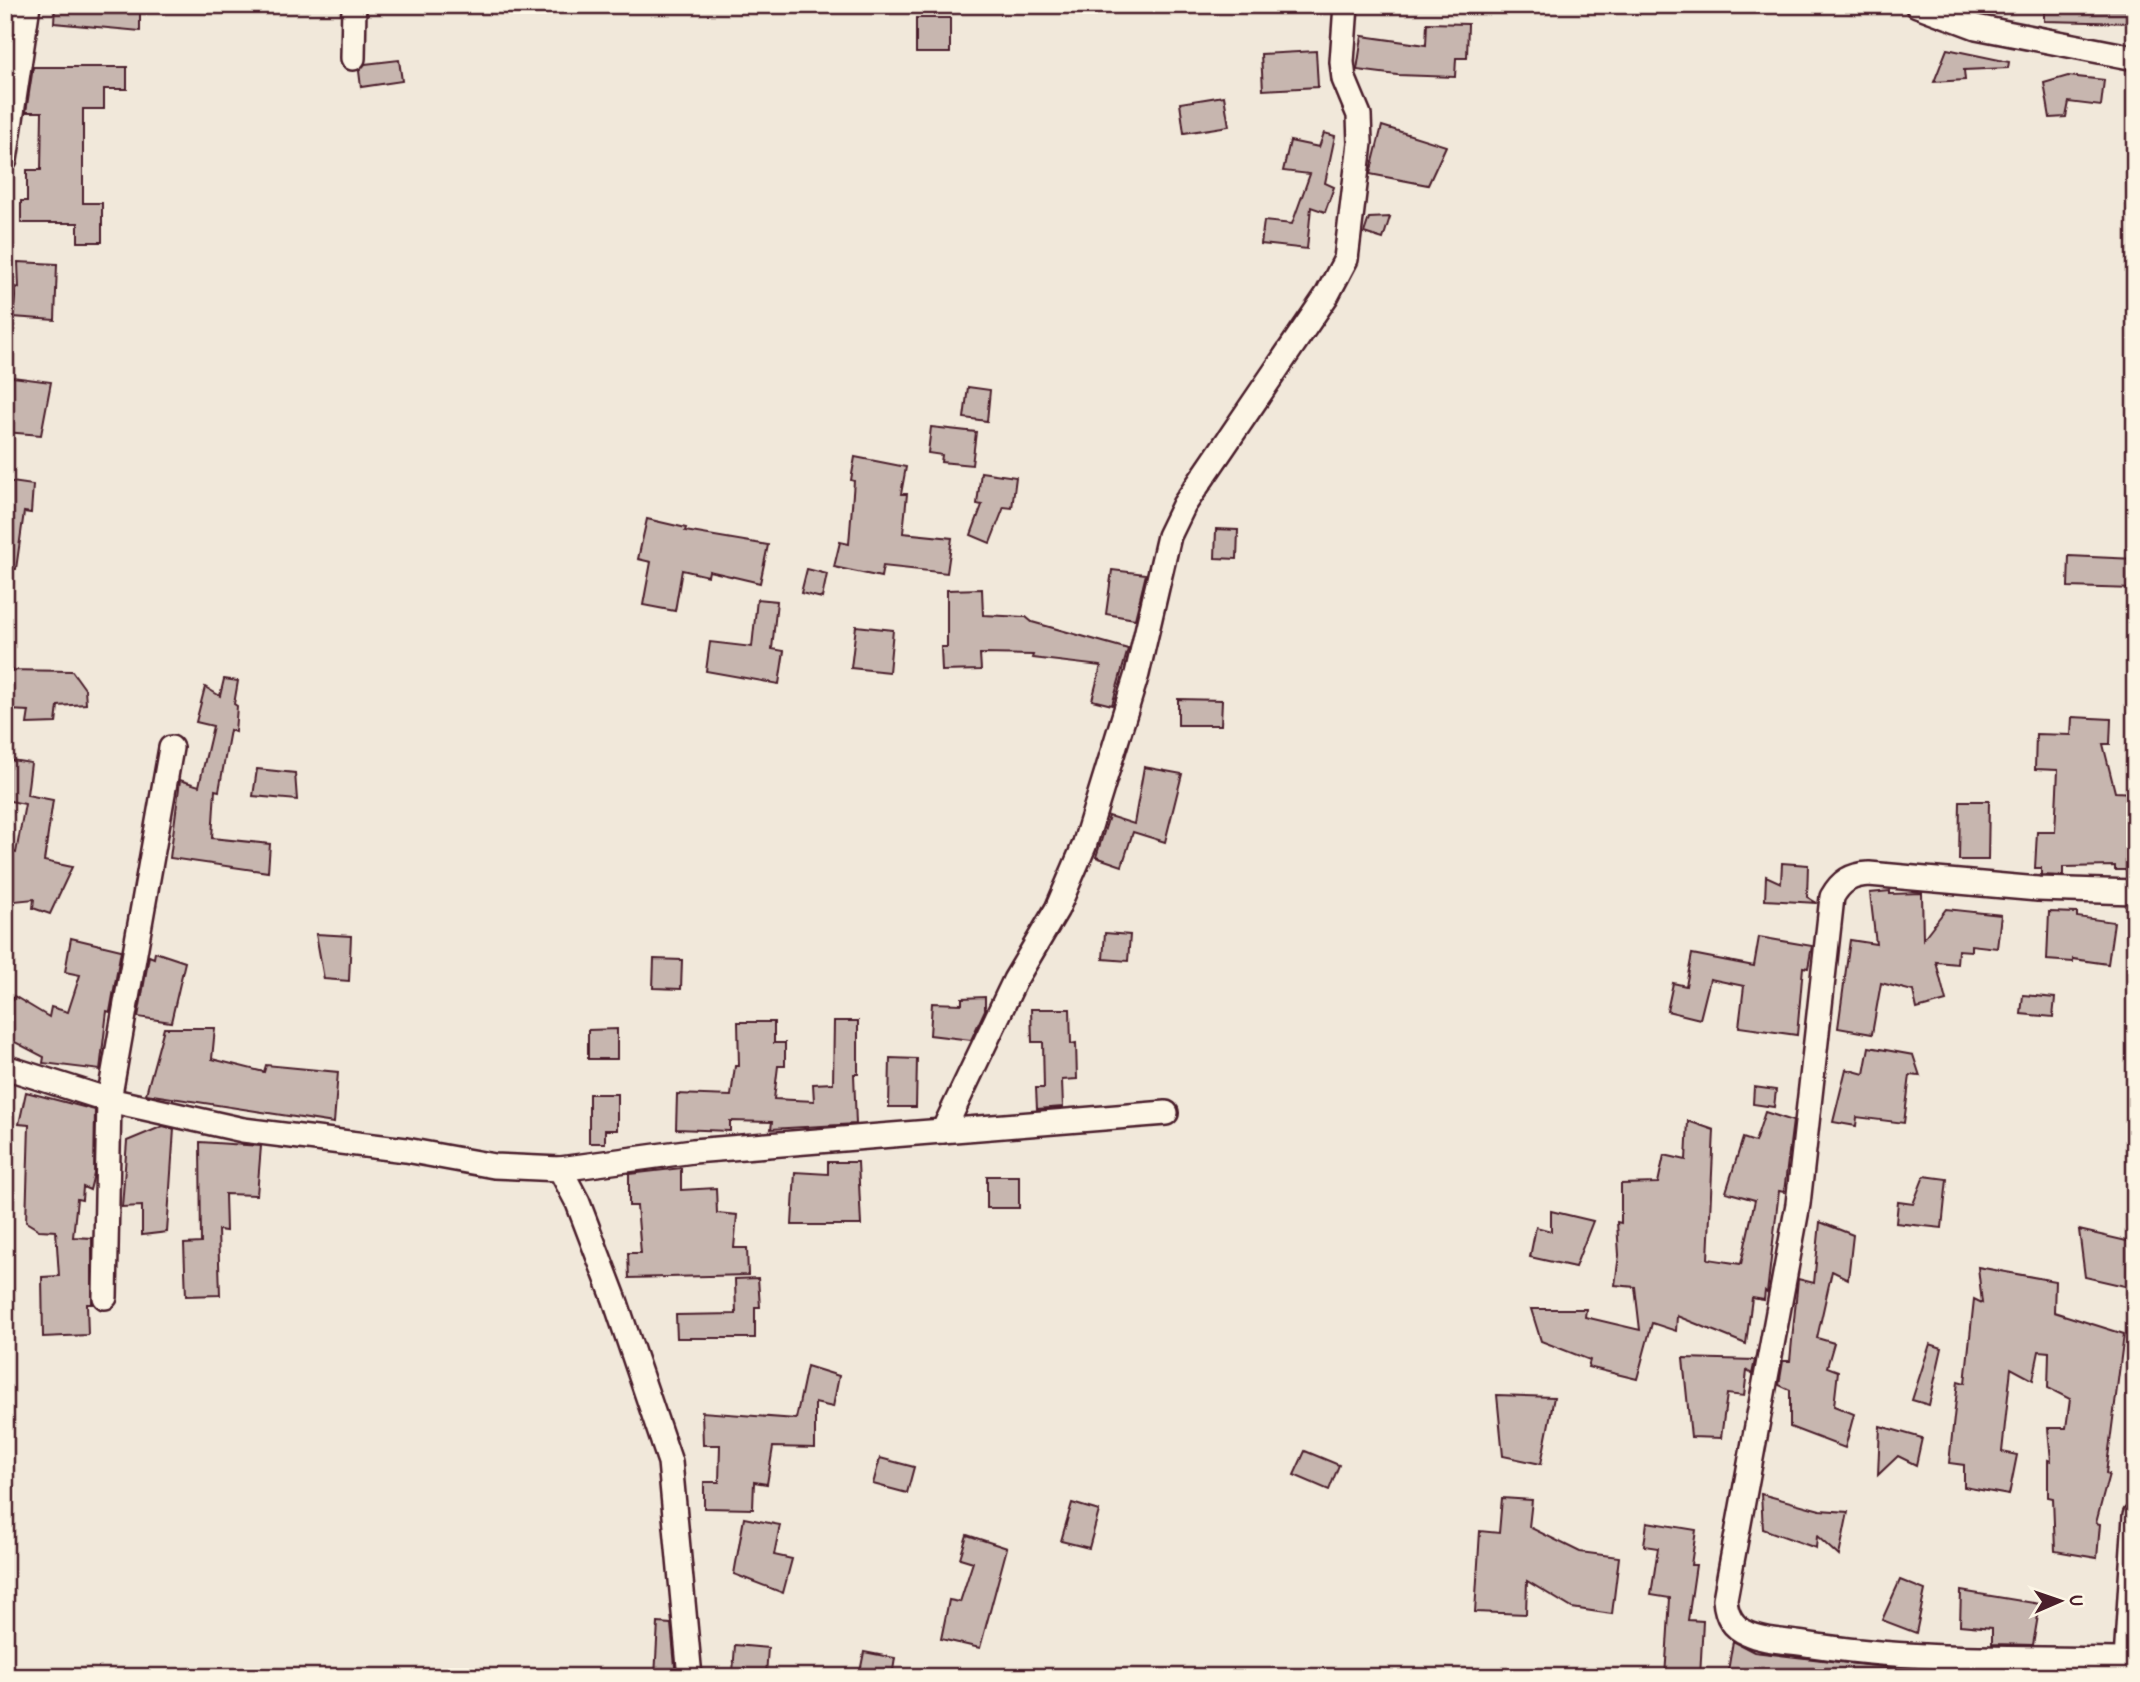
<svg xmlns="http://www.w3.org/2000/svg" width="2140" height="1682" font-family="'Patrick Hand',sans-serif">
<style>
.building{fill:#c7b6af;stroke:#4a1f2b;stroke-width:2}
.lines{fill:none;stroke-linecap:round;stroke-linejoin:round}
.minor-casing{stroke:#4a1f2b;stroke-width:28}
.minor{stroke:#fcf5e5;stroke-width:23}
</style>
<rect width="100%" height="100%" fill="#f1e8da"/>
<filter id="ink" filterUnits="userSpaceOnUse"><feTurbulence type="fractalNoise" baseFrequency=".0143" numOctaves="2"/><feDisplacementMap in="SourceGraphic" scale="14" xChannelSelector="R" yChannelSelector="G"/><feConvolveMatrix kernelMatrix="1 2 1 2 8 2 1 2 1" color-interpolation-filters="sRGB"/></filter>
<g filter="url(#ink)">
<g class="building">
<path d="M55 5H140V31L54 23Z"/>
<path d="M2044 5H2135V23L2044 21Z"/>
<rect x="916" y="18" width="34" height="35"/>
<path d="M1427 23 1468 24 1467 58H1456L1455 77 1397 75 1357 70 1362 36 1426 45Z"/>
<path d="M1947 49 2009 62 2008 68 1964 70 1965 80 1934 82Z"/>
<path d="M1316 51 1318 87 1263 90 1261 54Z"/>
<path d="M399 60 402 81 361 87 359 71 365 64Z"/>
<path d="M33 67H127V89H104V109H83V203H102V242H78V223H21V201H27V170H41L42 112H26Z"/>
<path d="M2068 76 2104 80 2101 106 2069 102 2066 117 2050 118 2044 83Z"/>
<path d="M1224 96 1229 126 1184 133 1180 103Z"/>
<path d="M1382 126 1446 146 1428 185 1370 174Z"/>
<path d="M1324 133 1335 136 1325 183 1334 187 1325 212 1311 207 1307 249 1261 244 1264 221 1292 224 1310 174 1283 171 1290 141 1319 147Z"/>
<path d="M1390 217 1383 239 1364 233 1369 218Z"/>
<path d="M18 262 57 264 55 320 13 317 16 287 19 288Z"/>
<path d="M5 376 51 382 41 435 5 432Z"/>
<path d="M968 387 990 390 987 421 964 418Z"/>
<path d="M931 427 976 432 972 465 941 462 942 455 928 453Z"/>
<path d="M855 457 906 467 901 494H907L903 533 952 538 947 573 883 566 881 577 834 567 840 542 849 544 854 481 851 480Z"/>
<path d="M981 472 1016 477 1012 508 1004 507 990 543 971 535 982 505 977 504Z"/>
<path d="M5 481 33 485 31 513 24 512 16 569H5Z"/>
<path d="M647 519 686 528 685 531 768 545 760 583 709 571 708 576 682 570 675 611 643 605 651 562 638 559Z"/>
<path d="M1216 529 1238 530 1237 559 1215 558Z"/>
<path d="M2069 556 2135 559V589L2068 587Z"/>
<path d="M807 569 827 574 822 598 801 593Z"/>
<path d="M1112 570 1146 574 1135 619 1106 614Z"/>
<path d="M982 589 983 615 1026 617 1032 622 1128 649 1112 705 1092 700 1101 666 1032 658 1033 655 980 654 981 670 942 671 941 647H947V590Z"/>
<path d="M757 599 777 601 772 649 784 651 779 684 706 671 710 642 752 647Z"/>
<path d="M856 626 893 630 889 672 851 668Z"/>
<path d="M5 670 72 671 85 689 86 704 58 706 56 723 27 724 29 711 8 710Z"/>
<path d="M224 679 238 681 234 704 237 706 235 732 230 730 219 791 215 790 212 838 270 844 268 872 170 858 180 780 199 786 213 726 196 722 205 687 220 696Z"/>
<path d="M1178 699 1222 700 1221 725H1178Z"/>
<path d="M2072 717 2111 719 2110 744H2103L2115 792 2135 793V870H2115V866L2063 867V876L2041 875V868H2035L2037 832H2055L2058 770 2035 769 2036 734 2071 735Z"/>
<path d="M5 759 31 763 27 795 53 800 44 861 72 867 50 914 33 908 34 899 5 902V864L8 850 16 853 25 804 5 800Z"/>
<path d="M1144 767 1182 774 1165 842 1133 832 1122 866 1096 857 1109 816 1134 824Z"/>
<path d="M257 769 295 773 297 800 253 796Z"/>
<path d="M1960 801H1989L1988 860H1959Z"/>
<path d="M1782 863 1808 865 1807 897 1817 903 1765 900 1766 876 1781 883Z"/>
<path d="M1890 891V894L1922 893 1923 939 1946 909 2001 915 1997 948 1971 945V951L1958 950 1957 964 1936 962 1946 1001 1917 1009 1913 991 1881 983 1872 1034 1838 1028 1850 940 1876 944 1870 893Z"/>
<path d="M2049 912 2077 913V917L2114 922 2108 964 2073 959V962L2047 960Z"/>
<path d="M1105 933 1130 935 1128 961 1103 959Z"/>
<path d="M316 934 351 936 349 981 324 979Z"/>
<path d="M1759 937 1812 946 1808 968 1803 967 1797 1035 1739 1027 1744 986 1710 979 1700 1019 1667 1011 1673 983 1686 986 1692 954 1754 966Z"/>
<path d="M71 938 121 950 110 1012 107 1011 100 1070 43 1063 44 1057 5 1037V998L13 1000 14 996 49 1017 51 1007 68 1012 80 975 65 972Z"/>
<path d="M155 952 185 962 171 1022 138 1017 149 956 154 958Z"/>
<path d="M654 959 682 960 681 989 653 988Z"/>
<path d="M2023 995 2055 998 2053 1017 2021 1014Z"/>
<path d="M985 997V1010L971 1040 930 1035 932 1003 962 1004V998Z"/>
<path d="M1031 1009H1070L1071 1044 1076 1043 1077 1079 1062 1080 1063 1107 1037 1109 1036 1088H1044L1043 1042H1032Z"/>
<path d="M834 1021H858V1074H854L856 1124 771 1129 772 1122 730 1121V1131L676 1129 677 1094 731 1096 735 1066H739L738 1022H774V1043H785V1066H778L774 1099 814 1101 813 1084 833 1083Z"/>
<path d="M164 1028H215L212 1059 264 1072 266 1065 338 1072 334 1123 146 1094Z"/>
<path d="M617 1029V1059H588V1030Z"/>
<path d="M1869 1047 1913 1055 1920 1076 1910 1075 1904 1123 1857 1117 1856 1126 1833 1122 1846 1069 1864 1074Z"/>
<path d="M890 1058 917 1059 916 1107H889Z"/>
<path d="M1754 1087 1776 1090 1774 1107 1753 1104Z"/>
<path d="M26 1092 95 1110 94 1174 90 1190 83 1187 82 1200 77 1199 73 1237 92 1238V1304H87L88 1335 43 1337 42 1277 59 1276 56 1231 39 1230 26 1222 29 1125 19 1124Z"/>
<path d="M589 1094H617V1130H605V1143H589Z"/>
<path d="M1765 1112 1793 1121 1784 1192 1779 1191 1767 1293 1765 1291 1764 1300 1752 1298 1746 1344 1677 1316 1676 1331 1652 1323 1637 1379 1588 1367 1590 1360 1541 1341 1531 1309H1586L1585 1317 1640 1330 1635 1287 1615 1285 1619 1255 1617 1222 1621 1223V1184L1658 1183 1664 1155 1686 1160 1688 1121 1714 1130 1708 1259 1741 1264 1755 1200 1726 1192 1743 1138 1755 1142Z"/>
<path d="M163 1126 174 1129 167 1232 142 1235V1206L122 1207 127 1141Z"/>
<path d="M200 1142 261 1146 257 1195 225 1194 226 1231 218 1230 220 1295 186 1296 184 1244 201 1243Z"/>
<path d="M828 1162H858L861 1225H792L795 1172 828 1174Z"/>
<path d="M681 1168V1190L716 1188 717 1213 737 1215 734 1248H747L748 1275 629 1278 628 1253H641L637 1206H629V1174Z"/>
<rect x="987" y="1176" width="32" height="32"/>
<path d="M1924 1176 1947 1179 1942 1228 1896 1223 1898 1202 1913 1204Z"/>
<path d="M1551 1211 1593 1221 1575 1267 1530 1257 1536 1227 1551 1231Z"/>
<path d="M1820 1222 1853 1235 1848 1279 1832 1271 1817 1338 1834 1343 1827 1367 1838 1371 1834 1406 1854 1414 1845 1448 1790 1427V1390L1779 1385 1783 1361H1790L1798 1279 1814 1283Z"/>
<path d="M2079 1230 2131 1242 2129 1287 2085 1277Z"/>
<path d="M1978 1267 2055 1281 2054 1312 2124 1334 2106 1473 2109 1474 2096 1523 2100 1524 2097 1558 2055 1551 2053 1498 2048 1497V1460L2051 1461 2048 1428H2066L2070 1399 2048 1388 2049 1352 2039 1351 2033 1380 2011 1368 2002 1452 2017 1455 2009 1495 1964 1487V1465L1949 1463 1958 1381 1965 1383 1974 1299 1982 1303Z"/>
<path d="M758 1278 760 1307H755V1338H677L676 1315 736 1314 735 1279Z"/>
<path d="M1930 1344 1942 1348 1929 1405 1912 1400Z"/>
<path d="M1683 1358 1755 1360 1752 1374 1747 1371 1744 1396 1727 1394 1721 1438 1691 1437Z"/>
<path d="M807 1366 839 1376 833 1407 815 1403V1448L773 1447 767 1484 754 1482 753 1509 704 1508V1482H719L720 1445H703L702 1412 796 1419Z"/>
<path d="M1497 1395 1554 1397 1541 1464 1503 1456Z"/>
<path d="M1880 1426 1922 1438 1916 1465 1898 1456 1878 1475Z"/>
<path d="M1305 1451 1339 1465 1329 1490 1294 1475Z"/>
<path d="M880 1458 914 1467 907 1493 873 1484Z"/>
<path d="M1761 1494 1820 1510 1848 1512 1839 1556 1817 1536 1816 1548 1763 1529Z"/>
<path d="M1502 1498 1532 1500 1529 1527 1580 1552 1619 1557 1612 1614 1572 1608 1527 1581 1526 1614 1475 1612 1480 1531 1499 1533Z"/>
<path d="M1072 1503 1099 1511 1089 1548 1061 1541Z"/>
<path d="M744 1518 780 1525 774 1555 792 1559 783 1593 734 1574Z"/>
<path d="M1647 1522 1696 1530 1691 1565H1696L1688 1620 1703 1621 1700 1677H1665L1670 1598 1651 1595 1658 1548 1644 1546Z"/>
<path d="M967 1535 1007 1548 980 1648 941 1639 949 1600 960 1602 973 1562 960 1558Z"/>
<path d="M1900 1580 1925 1590 1916 1633 1882 1620Z"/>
<path d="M1961 1591 2040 1604 2033 1645 1992 1644V1628L1960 1625Z"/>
<path d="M658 1623 671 1624 676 1677H655Z"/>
<path d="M1733 1641 1754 1652 1891 1668 1911 1676 1727 1677Z"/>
<path d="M735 1645 768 1648 766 1675 733 1673Z"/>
<path d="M864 1652 895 1658 892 1677H859Z"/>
</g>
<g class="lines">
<defs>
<g id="minor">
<path d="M1917 5 1976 27 2135 58"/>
<path d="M353 58 354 5"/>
<path d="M5 160 28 5"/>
<path d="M5 1067 109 1100 243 1130 406 1150 494 1166 560 1169 578 1203 615 1300 670 1462 690 1677"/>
<path d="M943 1131 1015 980 1057 909 1084 846 1137 674 1169 536 1184 505 1327 295 1346 259 1360 143 1359 115 1344 79 1342 62 1346 5"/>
<path d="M560 1169 693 1151 1166 1113"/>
<path d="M105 1297 109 1100 171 748"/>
<path d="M2127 1660C2020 1658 1911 1661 1805 1644 1787 1641 1763 1641 1747 1633 1732 1627 1726 1614 1725 1599L1798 1204 1832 897C1841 881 1851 875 1869 874L2038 889 2135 892"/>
<path d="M2125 1677 2135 1516"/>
</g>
</defs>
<use href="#minor" class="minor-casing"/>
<use href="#minor" class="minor"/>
</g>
</g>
<rect width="2140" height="1682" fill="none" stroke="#fcf5e5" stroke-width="28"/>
<rect x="14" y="14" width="2112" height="1654" fill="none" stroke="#4a1f2b" stroke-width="2.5" filter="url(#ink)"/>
<g transform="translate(2060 1601) rotate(88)" stroke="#fcf5e5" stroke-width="5" paint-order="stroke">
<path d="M0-5L12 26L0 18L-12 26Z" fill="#4a1f2b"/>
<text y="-10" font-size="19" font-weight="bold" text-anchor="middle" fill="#4a1f2b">U</text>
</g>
</svg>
